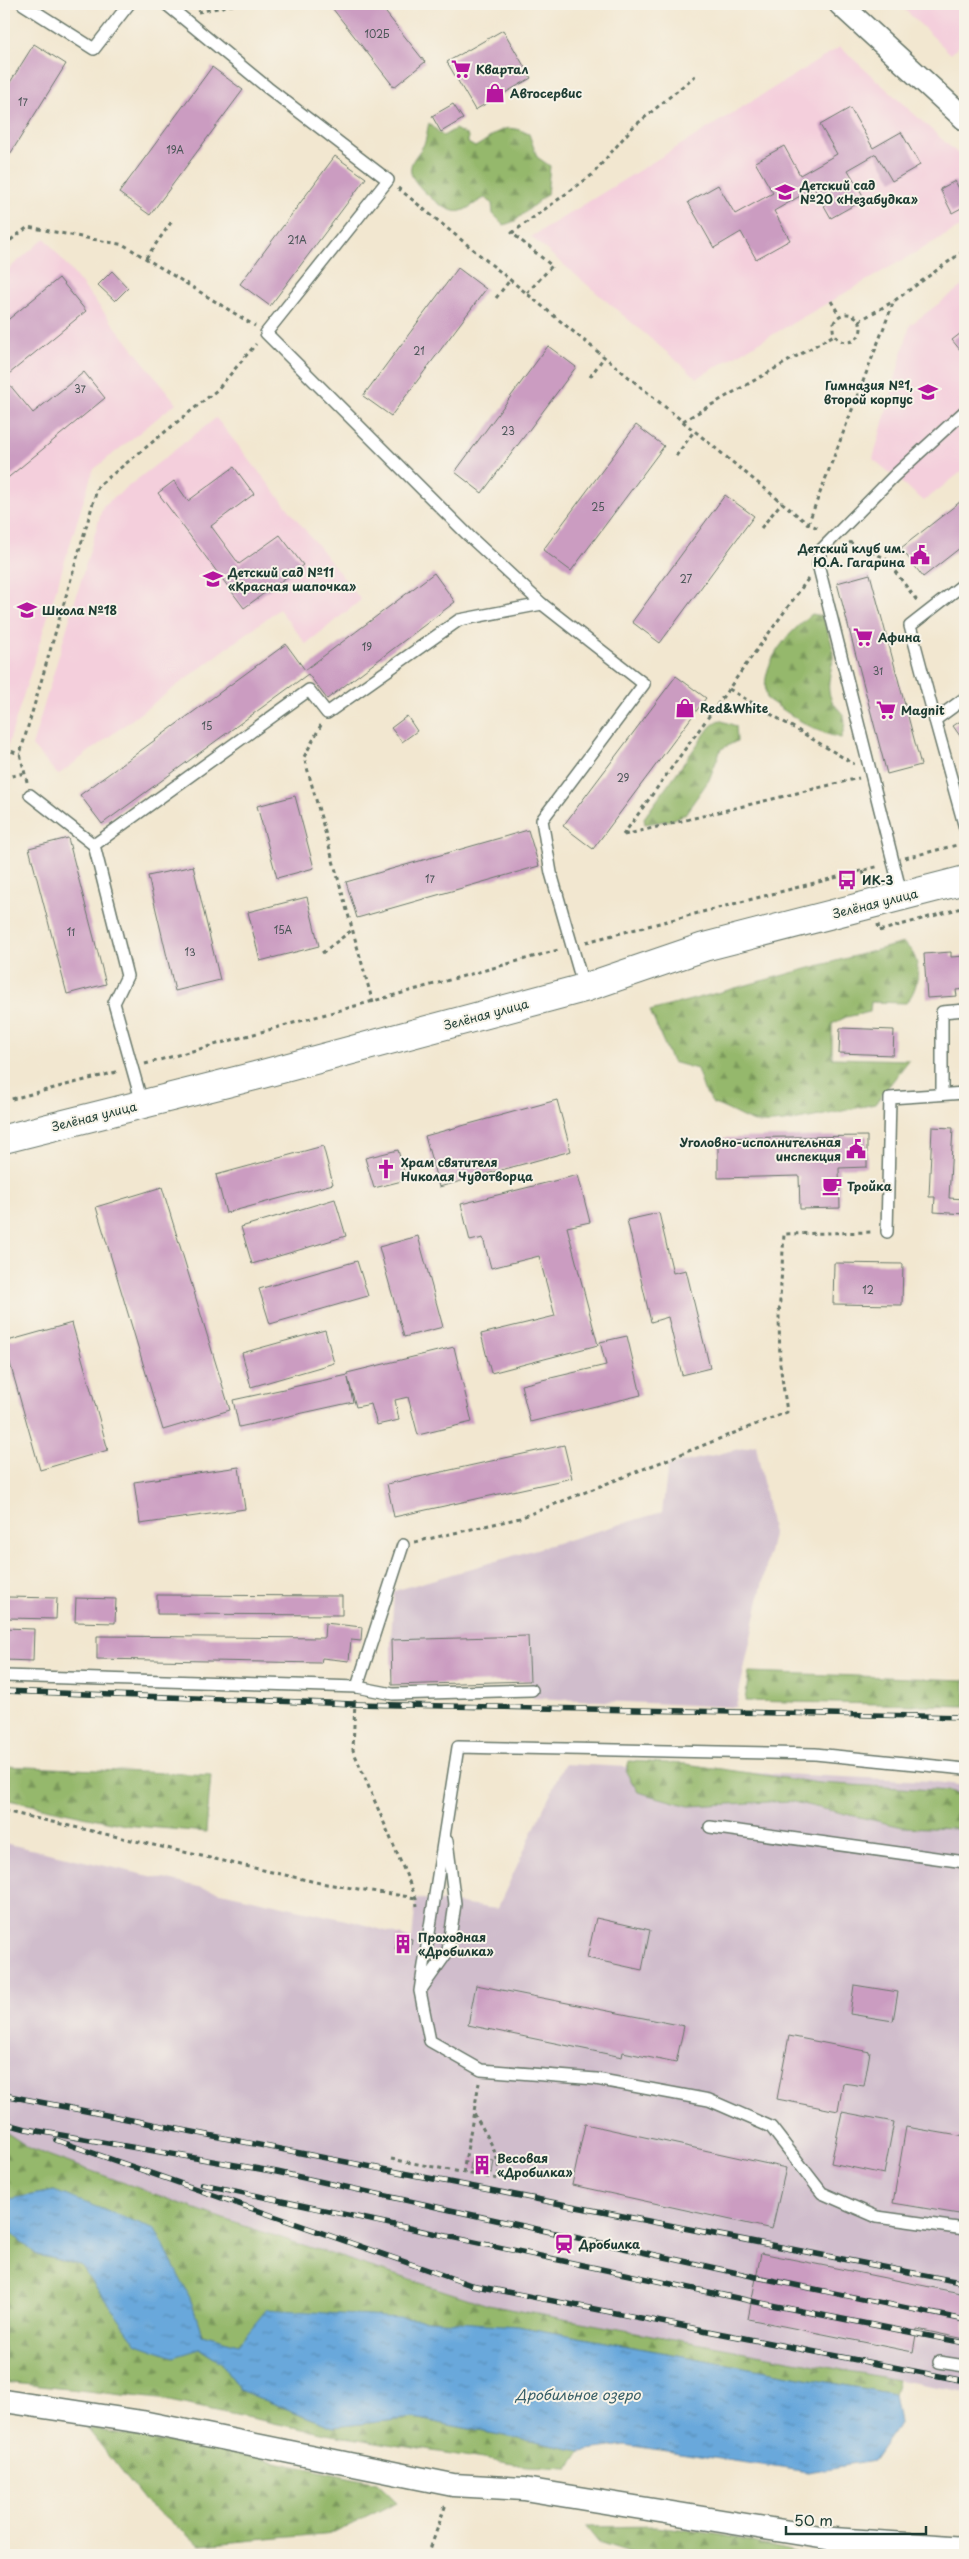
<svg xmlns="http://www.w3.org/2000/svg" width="969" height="2559" font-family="'Playpen Sans',sans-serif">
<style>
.built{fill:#f4cfdc}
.industrial{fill:#d0bdcc}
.forest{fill:url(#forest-firs);stroke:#5a7a50}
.water{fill:url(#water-ripples);stroke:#447288}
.building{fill:#cb9cc1}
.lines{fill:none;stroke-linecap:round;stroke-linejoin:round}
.lane-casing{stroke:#69786b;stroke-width:14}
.street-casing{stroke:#69786b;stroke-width:25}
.secondary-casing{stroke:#69786b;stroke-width:30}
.path{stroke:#69786b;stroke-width:3;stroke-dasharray:4 4;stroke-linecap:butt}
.lane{stroke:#fff;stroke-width:11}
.street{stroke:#fff;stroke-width:22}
.secondary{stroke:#fff;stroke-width:28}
.rail-casing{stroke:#1f3d34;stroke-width:5.5}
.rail{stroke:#f7f3e8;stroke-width:4;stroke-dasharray:11;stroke-linecap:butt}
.labels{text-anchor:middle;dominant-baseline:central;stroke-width:4;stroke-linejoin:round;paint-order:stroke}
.number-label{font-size:10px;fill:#4a5557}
.poi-label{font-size:12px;font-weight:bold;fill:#1f3d34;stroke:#f7f3e8;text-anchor:start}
.street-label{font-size:12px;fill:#1f3d34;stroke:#f7f3e8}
.water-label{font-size:14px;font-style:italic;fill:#355d66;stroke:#f7f3e8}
</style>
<defs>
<pattern id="forest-firs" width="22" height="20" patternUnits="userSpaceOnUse" patternTransform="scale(1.25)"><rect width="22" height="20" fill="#95b86c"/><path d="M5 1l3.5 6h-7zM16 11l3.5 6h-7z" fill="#79975a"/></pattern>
<pattern id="water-ripples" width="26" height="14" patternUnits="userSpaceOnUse" patternTransform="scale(1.25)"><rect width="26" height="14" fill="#69a8db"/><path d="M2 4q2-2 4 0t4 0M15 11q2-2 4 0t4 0" fill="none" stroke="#568ab2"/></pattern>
</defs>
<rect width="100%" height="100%" fill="#f7f3e8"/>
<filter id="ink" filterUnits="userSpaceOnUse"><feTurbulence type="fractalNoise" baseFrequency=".02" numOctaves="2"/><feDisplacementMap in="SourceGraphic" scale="10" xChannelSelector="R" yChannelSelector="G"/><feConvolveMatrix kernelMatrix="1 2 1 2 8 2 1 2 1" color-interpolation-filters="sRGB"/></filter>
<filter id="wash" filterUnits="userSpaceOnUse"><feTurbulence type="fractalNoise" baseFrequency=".0096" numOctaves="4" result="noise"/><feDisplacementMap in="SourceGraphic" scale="20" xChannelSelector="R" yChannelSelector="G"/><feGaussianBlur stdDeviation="1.12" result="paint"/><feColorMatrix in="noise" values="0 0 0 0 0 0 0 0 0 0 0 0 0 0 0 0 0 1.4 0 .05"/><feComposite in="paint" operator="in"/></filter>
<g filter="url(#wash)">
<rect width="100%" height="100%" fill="#f2e7d0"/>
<g class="built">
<path d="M899 4H965V39L951 54Z"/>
<path d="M840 47 965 160V224L697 378 531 237Z"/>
<path d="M45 238 176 403 93 470 4 758V273Z"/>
<path d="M965 284V469L924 501 873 459 910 325Z"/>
<path d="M216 418 361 600 306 644 279 609 58 775 32 746 103 506Z"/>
</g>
<g class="industrial">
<path d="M756 1445 773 1534 736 1707 533 1698 530 1681 392 1685 391 1640 394 1591 662 1512 668 1466Z"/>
<path d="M564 1764 929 1781 965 1786V2392L488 2305 226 2220 31 2149 4 2131V1843L359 1923 412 1939 416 1898 497 1909Z"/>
</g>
<g class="forest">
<path d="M429 123 443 136 455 129 468 136V143L475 147C498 135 501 120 529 134L537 157 550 166 547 194 515 221 504 225 493 214 492 203 485 198C477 201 469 209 461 211 448 216 414 186 411 173 408 161 421 152 425 142 427 136 427 129 429 123Z"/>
<path d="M812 614 822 616C826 628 834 644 833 657 832 670 826 683 830 696 837 715 852 710 841 738 813 732 790 714 767 699 758 665 787 634 812 614Z"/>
<path d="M719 720 736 726 737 741 721 749 709 780 685 814 672 820 645 824 644 818 710 727Z"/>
<path d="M903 943C923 956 921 986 906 1003L871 1002 870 1012 846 1017 832 1024V1058L909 1060 875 1104C849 1109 777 1128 755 1122 741 1118 728 1108 713 1104L704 1090 697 1069 672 1062 650 1011Z"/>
<path d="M749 1672 965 1680V1706L745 1701Z"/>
<path d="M629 1761 686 1764 819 1783 949 1791 965 1796V1824L957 1829 903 1827 789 1801 689 1806 638 1792 626 1772Z"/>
<path d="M4 1766 211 1775 206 1832 125 1825 4 1799Z"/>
<path d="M4 2131 31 2149 226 2220 488 2305 898 2380 894 2394 517 2326 238 2344 202 2334 190 2298 54 2191 4 2200Z"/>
<path d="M4 2227 37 2255 80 2265 137 2344 174 2356 200 2349 222 2363 239 2390 333 2427 414 2418 580 2451 569 2468 527 2466 326 2434 160 2399 4 2382Z"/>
<path d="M87 2428 247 2456 377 2483 397 2502 334 2533 200 2545 145 2501Z"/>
<path d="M657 2526 723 2535 807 2555 633 2553 598 2542 586 2527Z"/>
</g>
<path class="water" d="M54 2191 155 2229 190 2298 202 2334 238 2344 267 2309 517 2326 894 2394 899 2424 873 2461 808 2472 626 2445 580 2451 414 2418 333 2427 239 2390 222 2363 200 2349 174 2357 137 2344 80 2265 37 2255 4 2227V2200Z"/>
<g id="blocks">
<g class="building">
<path d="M329 4H379L425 62 394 87Z"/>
<path d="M503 30 531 78 475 110 447 62Z"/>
<path d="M34 44 66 64 4 164V92Z"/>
<path d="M212 67 243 90 150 215 119 193Z"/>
<path d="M453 104 463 119 441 132 432 116Z"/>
<path d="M850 108 873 148 901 132 920 165 892 181 876 154 848 170 865 199 831 218 814 188 774 211 790 240 756 259 741 232 714 248 688 202 718 185 735 214 773 193 755 162 784 146 800 175 837 154 820 125Z"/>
<path d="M335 156 366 178 270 306 240 284Z"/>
<path d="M955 181 965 200V206L952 213 940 189Z"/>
<path d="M458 268 486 289 391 416 363 396Z"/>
<path d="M112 271 128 288 115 301 98 285Z"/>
<path d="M59 278 86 311 4 378 33 413 84 372 105 398 4 481V433L8 429 4 424V323Z"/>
<path d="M965 330V356L952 340Z"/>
<path d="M548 346 576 367 482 493 455 472Z"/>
<path d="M636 425 664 446 571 571 543 550Z"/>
<path d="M234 467 254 494 211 526 239 564 280 535 303 565 244 608 158 493 174 481 188 501Z"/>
<path d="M725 495 754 516 660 643 632 622Z"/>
<path d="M965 498V544L923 577 901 548Z"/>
<path d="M434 573 455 602 327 699 308 674 102 824 80 795 286 644 305 670Z"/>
<path d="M870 574 921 765 887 774 837 583Z"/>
<path d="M676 676 706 698 593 849 563 826Z"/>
<path d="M407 716 417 731 402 742 391 728Z"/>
<path d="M965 718V743L953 726Z"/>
<path d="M295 796 314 868 277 878 257 806Z"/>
<path d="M528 830 539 866 357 918 346 882Z"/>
<path d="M68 838 106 984 67 994 29 848Z"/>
<path d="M193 866 220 980 175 991 148 876Z"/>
<path d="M307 897 319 946 260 961 248 912Z"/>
<path d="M951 952V957L965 956V989L956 990 957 996 927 998 924 954Z"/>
<path d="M840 1028 894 1030 893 1055 839 1053Z"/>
<path d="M557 1100 571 1151 439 1187 425 1136Z"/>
<path d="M932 1127 953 1128 949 1198 965 1199V1214L934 1212 935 1197H929Z"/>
<path d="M867 1136V1167L839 1168 840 1208 800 1209 799 1176 718 1178V1138Z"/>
<path d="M323 1146 333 1184 226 1213 216 1175Z"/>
<path d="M398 1150 406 1180 374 1188 365 1158Z"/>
<path d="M578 1175 590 1222 567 1227 598 1345 491 1373 481 1334 555 1316 539 1256 491 1268 483 1238 470 1241 461 1204Z"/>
<path d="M162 1187 230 1410 163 1430 96 1207Z"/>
<path d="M335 1199 346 1236 252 1264 241 1227Z"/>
<path d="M659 1213 673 1273 686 1270 710 1368 682 1375 668 1317 651 1322 627 1220Z"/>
<path d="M418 1236 443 1327 404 1337 379 1247Z"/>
<path d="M357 1261 368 1296 270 1324 259 1289Z"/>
<path d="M834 1263 903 1264 902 1305 833 1304Z"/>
<path d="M72 1323 108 1450 40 1470 4 1342Z"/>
<path d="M325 1330 334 1363 251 1387 242 1353Z"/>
<path d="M627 1336 641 1395 530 1422 521 1385 606 1365 600 1342Z"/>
<path d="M454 1347 472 1422 418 1435 408 1397 395 1400 399 1420 377 1425 371 1404 356 1407 348 1378 353 1402 239 1427 233 1400 348 1375 347 1373Z"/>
<path d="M564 1445 572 1478 394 1517 387 1484Z"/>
<path d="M239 1467 245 1509 140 1524 134 1482Z"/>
<path d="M157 1595 342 1596V1615L157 1614Z"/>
<path d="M7 1597 57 1598 56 1619 7 1618Z"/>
<path d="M76 1598 116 1599 115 1623 75 1622Z"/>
<path d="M325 1623 362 1627 361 1641 351 1640 349 1661 322 1658 321 1663 97 1659V1636L324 1638Z"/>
<path d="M4 1628 34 1629 33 1661 4 1660Z"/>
<path d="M528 1636 530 1681 392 1685 391 1640Z"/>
<path d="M596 1918 650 1930 642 1970 587 1958Z"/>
<path d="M397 1936 412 1939 410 1952 395 1949Z"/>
<path d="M476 1985 684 2026 676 2063 623 2052 622 2057 468 2025Z"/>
<path d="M854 1985 898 1992 893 2021 850 2014Z"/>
<path d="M789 2036 870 2052 864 2086 843 2083 838 2111 777 2099Z"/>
<path d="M842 2112 894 2122 884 2174 831 2163Z"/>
<path d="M585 2124 786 2168 772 2229 572 2185Z"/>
<path d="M906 2127 965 2137V2215L893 2203Z"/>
<path d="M472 2157 494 2161 492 2173 470 2169Z"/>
<path d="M761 2253 965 2294V2339L917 2329 913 2352 748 2319Z"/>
</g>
</g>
</g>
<g filter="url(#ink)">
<use href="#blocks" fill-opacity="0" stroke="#69786b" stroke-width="1"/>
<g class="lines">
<defs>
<g id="lane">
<path d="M23 4 94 49 129 4"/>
<path d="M166 4 268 88 388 180 266 333 469 536 542 604 644 684 542 820 551 873 584 988"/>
<path d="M965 698 935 720 965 828"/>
<path d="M935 720 910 626 965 583"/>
<path d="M30 795 94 845"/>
<path d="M902 897 818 564 821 550 894 476 965 411"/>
<path d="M942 1094V1012L965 1010"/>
<path d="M142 1103 114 1003 127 976 94 845 309 690 327 713 459 620 542 604"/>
<path d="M887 1232 890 1098 965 1093"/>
<path d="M4 1676 357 1687 393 1694 532 1690"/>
<path d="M357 1687 403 1545"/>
<path d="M965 1769 815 1754 458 1747 420 1991 430 2041 481 2070 596 2079 709 2100 771 2127 822 2193 877 2217 965 2229"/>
<path d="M710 1827 965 1862"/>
<path d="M422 1988 448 1951 455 1904 447 1841"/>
<path d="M939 2362 965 2366"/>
</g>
<g id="street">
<path d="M840 4 965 119"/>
<path d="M4 2401 142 2422 453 2485 524 2489 833 2539 965 2548"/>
</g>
<path id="secondary" d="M4 1139 255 1076 584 988 704 947 965 880"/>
</defs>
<use href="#lane" class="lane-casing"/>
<use href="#street" class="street-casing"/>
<use href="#secondary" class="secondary-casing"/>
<g class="path">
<path d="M198 12 237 4"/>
<path d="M398 188 808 524 821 529"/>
<path d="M4 245 28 227 124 245 255 326"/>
<path d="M146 258 172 221"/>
<path d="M527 293 552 266 512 233 592 175 632 128 695 76"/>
<path d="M496 298 510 280"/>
<path d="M831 301 840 316"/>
<circle cx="847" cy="328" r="14"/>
<path d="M859 321 894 301"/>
<path d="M590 377 604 357"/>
<path d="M683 421 834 335"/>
<path d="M676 456 694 431"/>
<path d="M808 524 894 301 965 250"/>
<path d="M761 528 782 502"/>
<path d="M849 542 885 558 918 602"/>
<path d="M729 689 854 764"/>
<path d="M321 725 304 757 373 1003"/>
<path d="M4 749 20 754"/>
<path d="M4 778 25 773"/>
<path d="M27 782 20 754 98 486 217 390 256 344"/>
<path d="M623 835 808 579"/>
<path d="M624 835 859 778"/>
<path d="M905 858 965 843"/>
<path d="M863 871 866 882"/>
<path d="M878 924 879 931 965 907"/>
<path d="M586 942 880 866"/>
<path d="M322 953 352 930"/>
<path d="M145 1064 558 950"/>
<path d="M4 1101 120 1071"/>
<path d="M415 1542 520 1518 787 1412 780 1364 779 1316 784 1234 872 1232"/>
<path d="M355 1700 353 1750 416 1898 417 1906"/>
<path d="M4 1811 320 1883 416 1898"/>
<path d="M391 2159 498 2179C502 2155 485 2134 474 2113"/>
<path d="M463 2173 479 2083"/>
<path d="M428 2555 446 2504"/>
</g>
<use href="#lane" class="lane"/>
<use href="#street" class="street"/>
<use href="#secondary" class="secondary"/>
<defs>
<g id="rail">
<path d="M4 1691 354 1704 965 1717"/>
<path d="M4 2095 965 2283"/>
<path d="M4 2123 26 2129 277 2172 756 2277 965 2320"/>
<path d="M56 2140 471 2285 965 2381"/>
<path d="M202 2184 751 2301 965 2343"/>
</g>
</defs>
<use href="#rail" class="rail-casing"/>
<use href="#rail" class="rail"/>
</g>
</g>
<defs>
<symbol id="supermarket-bare" viewBox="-9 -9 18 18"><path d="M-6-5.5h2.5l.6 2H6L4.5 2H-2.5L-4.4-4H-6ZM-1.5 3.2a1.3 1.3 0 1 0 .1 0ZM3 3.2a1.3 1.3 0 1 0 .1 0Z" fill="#b5179e" stroke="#f7f3e8" stroke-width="2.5" paint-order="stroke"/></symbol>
<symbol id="shop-bare" viewBox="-9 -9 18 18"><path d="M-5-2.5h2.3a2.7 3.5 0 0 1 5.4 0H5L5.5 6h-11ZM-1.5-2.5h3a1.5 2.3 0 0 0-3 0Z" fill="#b5179e" stroke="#f7f3e8" stroke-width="2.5" paint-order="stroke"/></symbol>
<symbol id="school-bare" viewBox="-9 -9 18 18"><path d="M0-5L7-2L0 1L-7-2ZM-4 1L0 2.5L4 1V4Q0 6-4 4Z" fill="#b5179e" stroke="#f7f3e8" stroke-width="2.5" paint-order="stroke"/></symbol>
<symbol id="civic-bare" viewBox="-9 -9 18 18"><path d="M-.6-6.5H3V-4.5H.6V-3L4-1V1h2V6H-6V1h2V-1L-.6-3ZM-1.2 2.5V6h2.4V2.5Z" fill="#b5179e" stroke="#f7f3e8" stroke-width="2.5" paint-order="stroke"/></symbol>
<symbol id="bus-bare" viewBox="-9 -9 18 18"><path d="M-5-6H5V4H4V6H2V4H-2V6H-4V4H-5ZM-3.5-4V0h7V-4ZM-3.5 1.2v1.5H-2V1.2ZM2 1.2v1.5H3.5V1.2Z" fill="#b5179e" stroke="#f7f3e8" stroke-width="2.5" paint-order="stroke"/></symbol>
<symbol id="church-bare" viewBox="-9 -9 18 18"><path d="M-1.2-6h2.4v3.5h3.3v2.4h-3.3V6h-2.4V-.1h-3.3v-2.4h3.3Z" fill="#b5179e" stroke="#f7f3e8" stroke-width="2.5" paint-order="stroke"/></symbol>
<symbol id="cafe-bare" viewBox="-9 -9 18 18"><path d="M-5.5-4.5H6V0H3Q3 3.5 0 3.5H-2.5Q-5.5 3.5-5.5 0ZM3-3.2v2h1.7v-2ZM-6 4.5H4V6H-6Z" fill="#b5179e" stroke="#f7f3e8" stroke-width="2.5" paint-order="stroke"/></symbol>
<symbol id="building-bare" viewBox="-9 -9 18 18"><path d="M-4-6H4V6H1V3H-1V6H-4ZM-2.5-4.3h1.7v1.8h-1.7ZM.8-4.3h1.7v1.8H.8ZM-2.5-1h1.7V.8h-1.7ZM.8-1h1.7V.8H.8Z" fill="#b5179e" stroke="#f7f3e8" stroke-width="2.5" paint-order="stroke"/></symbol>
<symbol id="station-bare" viewBox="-9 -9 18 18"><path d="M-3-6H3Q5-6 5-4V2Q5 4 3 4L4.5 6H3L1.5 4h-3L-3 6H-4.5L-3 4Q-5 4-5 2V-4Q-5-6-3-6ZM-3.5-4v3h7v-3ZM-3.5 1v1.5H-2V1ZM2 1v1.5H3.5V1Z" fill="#b5179e" stroke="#f7f3e8" stroke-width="2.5" paint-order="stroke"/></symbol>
</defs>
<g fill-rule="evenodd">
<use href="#supermarket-bare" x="447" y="55" width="28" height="28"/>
<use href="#shop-bare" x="481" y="79" width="28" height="28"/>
<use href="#school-bare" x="771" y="178" width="28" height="28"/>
<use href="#school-bare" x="914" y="378" width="28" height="28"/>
<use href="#civic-bare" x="906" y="541" width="28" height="28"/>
<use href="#school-bare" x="199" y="565" width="28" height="28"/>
<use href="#school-bare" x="13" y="596" width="28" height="28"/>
<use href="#supermarket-bare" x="849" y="623" width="28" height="28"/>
<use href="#shop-bare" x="671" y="694" width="28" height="28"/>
<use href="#supermarket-bare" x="872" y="696" width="28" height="28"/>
<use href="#bus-bare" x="833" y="866" width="28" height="28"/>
<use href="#civic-bare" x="842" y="1135" width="28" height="28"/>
<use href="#church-bare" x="372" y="1155" width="28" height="28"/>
<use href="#cafe-bare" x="818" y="1172" width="28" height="28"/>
<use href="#building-bare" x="389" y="1930" width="28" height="28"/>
<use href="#building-bare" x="468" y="2151" width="28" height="28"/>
<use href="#station-bare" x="550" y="2230" width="28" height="28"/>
</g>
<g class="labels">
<g class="number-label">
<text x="377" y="33">102Б</text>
<text x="23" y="101">17</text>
<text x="175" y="149">19А</text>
<text x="297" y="239">21А</text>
<text x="419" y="350">21</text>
<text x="80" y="388">37</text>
<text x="508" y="430">23</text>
<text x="598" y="506">25</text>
<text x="686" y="578">27</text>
<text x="367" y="646">19</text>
<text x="878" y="670">31</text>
<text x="207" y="725">15</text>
<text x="623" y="777">29</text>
<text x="430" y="878">17</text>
<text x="283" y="929">15А</text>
<text x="71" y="931">11</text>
<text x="190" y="951">13</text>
<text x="868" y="1289">12</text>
</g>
<g class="poi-label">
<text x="476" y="69">Квартал</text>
<text x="510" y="93">Автосервис</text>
<text x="800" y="185">Детский сад<tspan x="800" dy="14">№20 «Незабудка»</tspan></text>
<text x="913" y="385" text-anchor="end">Гимназия №1,<tspan x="913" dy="14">второй корпус</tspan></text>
<text x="905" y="548" text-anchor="end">Детский клуб им.<tspan x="905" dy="14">Ю.А. Гагарина</tspan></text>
<text x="228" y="572">Детский сад №11<tspan x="228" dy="14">«Красная шапочка»</tspan></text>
<text x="42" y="610">Школа №18</text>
<text x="878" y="637">Афина</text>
<text x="700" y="708">Red&amp;White</text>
<text x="901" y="710">Magnit</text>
<text x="862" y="880">ИК-3</text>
<text x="841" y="1142" text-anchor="end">Уголовно-исполнительная<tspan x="841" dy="14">инспекция</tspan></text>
<text x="401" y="1162">Храм святителя<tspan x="401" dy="14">Николая Чудотворца</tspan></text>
<text x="847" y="1186">Тройка</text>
<text x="418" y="1937">Проходная<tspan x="418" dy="14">«Дробилка»</tspan></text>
<text x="497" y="2158">Весовая<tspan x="497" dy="14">«Дробилка»</tspan></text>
<text x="579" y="2244">Дробилка</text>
</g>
<g class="street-label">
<text transform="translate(875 903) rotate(-14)">Зелёная улица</text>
<text transform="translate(486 1014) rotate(-15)">Зелёная улица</text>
<text transform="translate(94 1116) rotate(-14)">Зелёная улица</text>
</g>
<g class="water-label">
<text x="578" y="2394">Дробильное озеро</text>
</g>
</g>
<rect width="969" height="2559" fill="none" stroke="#f7f3e8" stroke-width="20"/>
<path d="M786 2526v8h140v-8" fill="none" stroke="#1f3d34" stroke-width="2.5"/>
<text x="794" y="2526" font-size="15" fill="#1f3d34" stroke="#f7f3e8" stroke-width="4" paint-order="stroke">50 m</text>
</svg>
